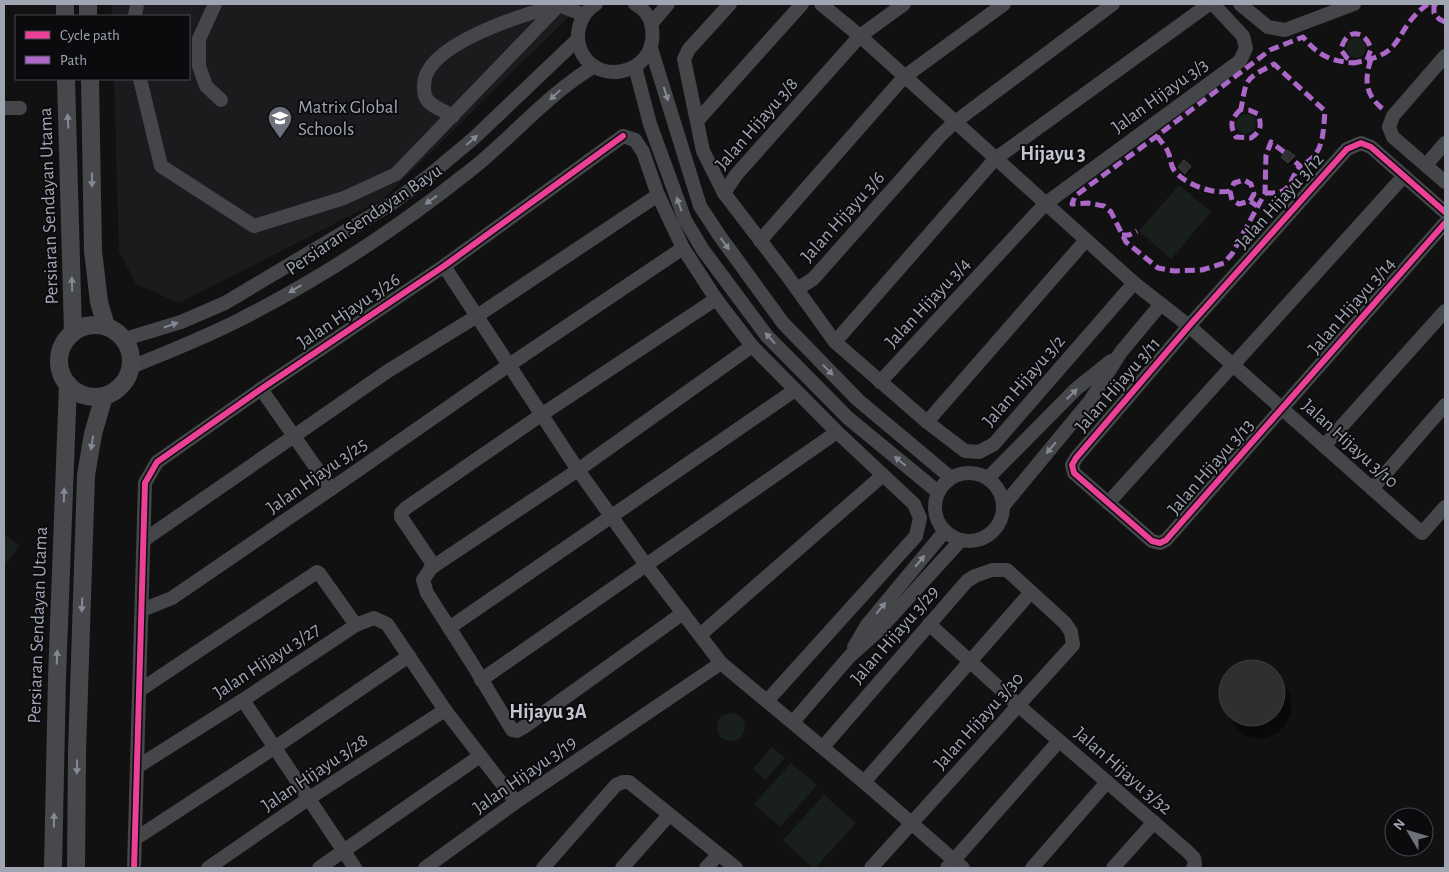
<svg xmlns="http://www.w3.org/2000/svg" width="1449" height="872" font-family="'Alegreya Sans',sans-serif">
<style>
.built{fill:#1b1b1d}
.green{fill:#19201b}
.shadow{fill:#0007}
.building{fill:#2f2f31;stroke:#3f4045}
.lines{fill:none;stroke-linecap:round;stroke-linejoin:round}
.minor{stroke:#45464a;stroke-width:14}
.major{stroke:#47484c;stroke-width:18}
.quiet{stroke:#ac68c9;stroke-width:5;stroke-dasharray:10 5;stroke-linecap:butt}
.cycleway-casing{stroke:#0b0b0d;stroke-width:9}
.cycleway{stroke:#ea4096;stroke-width:6}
.oneway{fill:#858894}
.oneway2{fill:#858995}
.labels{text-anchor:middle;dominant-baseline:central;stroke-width:4;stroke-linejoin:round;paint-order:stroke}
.street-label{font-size:19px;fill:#a0a5b4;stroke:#0b0b0d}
.poi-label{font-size:19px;fill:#a0a5b4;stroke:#0b0b0d;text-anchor:start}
.neighbourhood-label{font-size:20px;font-weight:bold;fill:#c2c4d0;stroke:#0b0b0d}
</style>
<rect width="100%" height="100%" fill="#111"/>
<path class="built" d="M112 4H582L383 199 179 303 136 284 119 251 114 79H189V16H112Z"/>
<g class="green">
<circle cx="1356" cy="48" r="10"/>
<circle cx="1246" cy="124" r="10"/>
<path d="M1179 185 1211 212 1171 259 1139 231Z"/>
<path d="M4 534 19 546 4 566Z"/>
<circle cx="731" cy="727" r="14"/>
<path d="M772 747 785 758 765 780 753 769Z"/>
<path d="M791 763 817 785 780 827 754 804Z"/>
<path d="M824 795 856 823 815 868H813L783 840Z"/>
</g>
<g class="shadow">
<path d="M1283 157H1294L1295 159 1290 165Z"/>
<path d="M1184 162 1192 170 1187 175 1180 168Z"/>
<path d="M1249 660 1259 661 1269 665 1277 672 1290 695 1292 705 1290 716 1285 725 1278 733 1268 737 1258 739 1247 736 1238 730 1224 709 1220 698V688L1223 678 1230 669 1239 663Z"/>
</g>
<g class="building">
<path d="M1287 150 1295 156 1288 163 1281 157Z"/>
<path d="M1184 160 1191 166 1185 174 1178 167Z"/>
<circle cx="1252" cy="693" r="33"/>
</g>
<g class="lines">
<g class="minor">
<path d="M215 4 199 39V66L206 86 221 100"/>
<path d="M596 4C584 11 577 25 578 40 585 89 659 79 652 28 651 18 644 9 635 4"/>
<path d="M730 4 689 49 684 59 703 151 724 193 786 274 835 342 927 422 965 451 979 452 994 444 1134 283"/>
<path d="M821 4 860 36 1134 283 1189 326 1422 533 1445 507"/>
<path d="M1240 4 1268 27 1285 30 1354 4"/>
<path d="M135 16 137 4"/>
<path d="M651 24 668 4"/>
<path d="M651 48 700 206 719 235 783 323 858 400 950 477"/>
<path d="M1445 56 1393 116 1389 127 1393 137 1445 182"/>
<path d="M635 67 650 124 685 220 703 250 767 336 848 418 938 492"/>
<path d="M140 79 161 166 254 226 344 198 396 174 559 5 584 15"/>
<path d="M4 108H20"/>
<path d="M453 116C446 112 436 108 430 103 424 98 424 92 424 85 424 44 525 14 559 5"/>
<path d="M697 121 802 4"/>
<path d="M1426 165 1445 143"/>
<path d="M724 193 736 175 860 36 904 4"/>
<path d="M1445 212 1371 147 1361 143 1347 149 1189 326 1076 458 1072 465 1074 473 1152 541 1160 543 1166 540 1445 223"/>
<path d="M760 241 904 77 1004 4"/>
<path d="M444 266 578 470 646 565 721 663 864 782 963 868"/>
<path d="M797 289 813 279 940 136 955 122 1113 4"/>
<path d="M716 299 752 346 837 432 914 504 920 518 916 536 767 701"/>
<path d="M125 339 181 322 225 303 391 204 431 174 474 138 578 39"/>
<path d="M835 342 995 159 1209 4"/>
<path d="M131 367C166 353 201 339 235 322 317 281 395 230 467 173 501 147 530 114 563 88 573 80 583 73 594 66"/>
<path d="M880 382 1045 204 1240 61 1246 48 1243 36 1213 4"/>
<path d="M261 389 331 489"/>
<path d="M927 422 1086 240"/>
<path d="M1324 446 1445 311"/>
<circle cx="969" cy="507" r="34"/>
<path d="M988 478 1076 389 1111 361"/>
<path d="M1372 489 1445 405"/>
<path d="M1108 503 1404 176"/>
<path d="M1004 505 1090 401 1121 352 1161 304"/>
<path d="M144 540 388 371 477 316 658 195"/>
<path d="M142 610 172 598 331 489 509 365 683 248"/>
<path d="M683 613 524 727 517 731 512 730 473 665 427 593 423 580 431 568 578 470 752 346"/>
<path d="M929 624 1019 706 1187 851 1194 858 1195 865 1193 868"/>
<path d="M449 628 795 390"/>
<path d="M700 635 883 475"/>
<path d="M854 647 867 625 945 531"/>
<path d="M481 680 837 432"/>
<path d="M140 690 317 572 319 573 356 625"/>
<path d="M243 700 355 868"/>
<path d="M793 722 849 657 878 631 961 540"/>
<path d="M823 747 967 581 975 576 992 570H1007L1065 623 1071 632 1073 645 871 868"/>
<path d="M137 767 243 700 356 625 374 618 387 624 445 710 516 802"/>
<path d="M864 782 1031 592"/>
<path d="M135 839 274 748 409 656"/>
<path d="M134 868 145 483 157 462 261 389 444 266 623 136 635 140 643 152 658 195 683 248 716 299 541 415 406 508 401 513V517L434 566"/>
<path d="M208 868 308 799 445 710"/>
<path d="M319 868 480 756"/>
<path d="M425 868 516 802 721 663"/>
<path d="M543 868 616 785 623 782H629L736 868"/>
<path d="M622 868 669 815"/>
<path d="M706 868 718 855"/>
<path d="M947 868 1059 741"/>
<path d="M1032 868 1107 782"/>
<path d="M1113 868 1154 822"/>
</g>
<g class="major">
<path d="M65 4V16"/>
<path d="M88 4V16"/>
<path d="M66 79 73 332"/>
<path d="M90 79 93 251 99 302 106 326"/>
<circle cx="95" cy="361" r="36"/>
<path d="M53 868 57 678 68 384"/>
<path d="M76 868 77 752 86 475 93 434 104 396"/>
</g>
<g class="quiet">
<path d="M1436 4 1434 6V13L1439 19 1445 22"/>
<path d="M1371 59C1364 81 1365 95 1384 110"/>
<path d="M1367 60 1371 49C1365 29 1345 28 1341 50L1347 58 1354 63C1363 61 1373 59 1381 55 1397 48 1401 32 1411 20 1416 14 1422 8 1428 4"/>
<path d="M1241 109C1231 119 1229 124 1236 137L1251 138C1261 131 1262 126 1258 114L1249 110 1241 109C1247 77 1244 80 1274 64L1325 111C1323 134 1324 156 1300 166"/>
<path d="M1157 136C1160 141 1166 146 1168 152 1171 158 1170 164 1174 170 1184 184 1213 195 1230 191"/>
<path d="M1284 152 1271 142 1266 155 1265 193 1232 254 1224 263 1202 270 1174 271 1158 268 1126 242 1111 212 1104 206 1088 203 1072 204 1075 196 1157 136 1270 50 1303 37C1319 56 1330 61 1354 63"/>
<path d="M1265 193C1294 194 1286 184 1300 166L1293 160"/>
<path d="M1250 201 1254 194 1251 184 1244 180 1234 183 1230 191 1232 200 1239 204 1250 201 1257 206"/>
<path d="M1122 235H1129L1137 231"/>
</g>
<defs>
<g id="cycleway">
<path d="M1445 212 1371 147 1361 143 1347 149 1189 326 1076 458 1072 465 1074 473 1152 541 1160 543 1166 540 1445 223"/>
<path d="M134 868 145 483 157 462 261 389 444 266 623 136"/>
</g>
</defs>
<use href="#cycleway" class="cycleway-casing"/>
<use href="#cycleway" class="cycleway"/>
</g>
<defs><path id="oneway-solid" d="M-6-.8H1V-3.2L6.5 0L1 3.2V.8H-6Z" transform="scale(1.25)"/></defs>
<g class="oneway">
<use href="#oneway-solid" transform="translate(666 94) rotate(72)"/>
<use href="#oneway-solid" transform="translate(555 95) rotate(137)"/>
<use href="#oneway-solid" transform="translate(472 140) rotate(-41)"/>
<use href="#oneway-solid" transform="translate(431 200) rotate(144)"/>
<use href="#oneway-solid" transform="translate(679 204) rotate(-110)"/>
<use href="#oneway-solid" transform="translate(725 244) rotate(54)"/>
<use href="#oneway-solid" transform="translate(295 289) rotate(149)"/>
<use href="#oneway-solid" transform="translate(171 325) rotate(-19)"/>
<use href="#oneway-solid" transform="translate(770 338) rotate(-132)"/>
<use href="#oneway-solid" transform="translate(828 370) rotate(46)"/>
<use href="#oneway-solid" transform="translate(1072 394) rotate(-44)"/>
<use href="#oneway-solid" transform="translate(1051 448) rotate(130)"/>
<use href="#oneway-solid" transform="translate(900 461) rotate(-141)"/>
<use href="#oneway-solid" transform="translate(920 561) rotate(-50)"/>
<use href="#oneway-solid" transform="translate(881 608) rotate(-50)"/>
</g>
<g class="oneway2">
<use href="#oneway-solid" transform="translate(68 121) rotate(-93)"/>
<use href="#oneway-solid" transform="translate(92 180) rotate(89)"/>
<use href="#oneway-solid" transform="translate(72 284) rotate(-91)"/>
<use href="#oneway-solid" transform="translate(92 443) rotate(99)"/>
<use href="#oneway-solid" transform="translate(64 495) rotate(-88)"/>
<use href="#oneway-solid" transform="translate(82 605) rotate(92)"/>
<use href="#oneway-solid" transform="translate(57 657) rotate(-88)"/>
<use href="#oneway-solid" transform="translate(77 767) rotate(91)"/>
<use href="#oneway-solid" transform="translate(54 820) rotate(-89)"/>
</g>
<defs>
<symbol id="school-pin" viewBox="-11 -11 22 30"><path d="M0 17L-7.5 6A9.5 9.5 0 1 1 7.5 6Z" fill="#6e717b" stroke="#0b0b0d"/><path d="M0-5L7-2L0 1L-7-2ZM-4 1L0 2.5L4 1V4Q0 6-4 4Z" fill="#fff"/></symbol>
</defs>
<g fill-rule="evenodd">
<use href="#school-pin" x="266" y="104" width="28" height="38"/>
</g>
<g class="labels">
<g class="street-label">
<text transform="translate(1160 96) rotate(-36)">Jalan Hijayu 3/3</text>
<text transform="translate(757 124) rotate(-49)">Jalan Hijayu 3/8</text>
<text transform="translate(1280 201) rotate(-48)">Jalan Hijayu 3/12</text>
<text transform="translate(49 206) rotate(-92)">Persiaran Sendayan Utama</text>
<text transform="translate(843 217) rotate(-48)">Jalan Hijayu 3/6</text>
<text transform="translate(364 220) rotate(-34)">Persiaran Sendayan Bayu</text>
<text transform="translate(928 303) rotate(-47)">Jalan Hijayu 3/4</text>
<text transform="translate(1352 306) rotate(-49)">Jalan Hijayu 3/14</text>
<text transform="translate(349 311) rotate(-34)">Jalan Hjayu 3/26</text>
<text transform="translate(1024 381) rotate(-49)">Jalan Hijayu 3/2</text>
<text transform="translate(1118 385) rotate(-49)">Jalan Hijayu 3/11</text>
<text transform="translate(1350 444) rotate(42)">Jalan Hijayu 3/10</text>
<text transform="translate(1211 467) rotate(-49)">Jalan Hijayu 3/13</text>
<text transform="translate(317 476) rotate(-35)">Jalan Hjayu 3/25</text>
<text transform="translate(38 625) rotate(-88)">Persiaran Sendayan Utama</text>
<text transform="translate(895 635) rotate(-49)">Jalan Hijayu 3/29</text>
<text transform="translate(267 661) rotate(-33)">Jalan Hijayu 3/27</text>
<text transform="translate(979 721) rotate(-48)">Jalan Hijayu 3/30</text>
<text transform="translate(1123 771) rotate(41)">Jalan Hijayu 3/32</text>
<text transform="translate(315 773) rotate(-34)">Jalan Hijayu 3/28</text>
<text transform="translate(525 775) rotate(-35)">Jalan Hijayu 3/19</text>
</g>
<g class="poi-label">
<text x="298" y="107">Matrix Global<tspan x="298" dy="22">Schools</tspan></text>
</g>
<g class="neighbourhood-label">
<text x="1053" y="154">Hijayu 3</text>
<text x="548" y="712">Hijayu 3A</text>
</g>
</g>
<rect width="1449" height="872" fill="none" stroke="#a0a5b4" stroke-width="10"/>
<rect x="15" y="15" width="175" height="65" fill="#0b0b0d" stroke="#474950"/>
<rect x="25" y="31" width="25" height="8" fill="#ea4096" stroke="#474950"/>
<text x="60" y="40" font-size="15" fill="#a0a5b4">Cycle path</text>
<rect x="25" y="56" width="25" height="8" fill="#ac68c9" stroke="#474950"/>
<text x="60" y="65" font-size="15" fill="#a0a5b4">Path</text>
<g transform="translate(1409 832) rotate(308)"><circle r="24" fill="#0b0b0d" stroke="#474950"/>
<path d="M0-4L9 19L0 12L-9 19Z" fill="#6e717b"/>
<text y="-8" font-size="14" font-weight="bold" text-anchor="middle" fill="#a0a5b4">N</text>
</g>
</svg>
